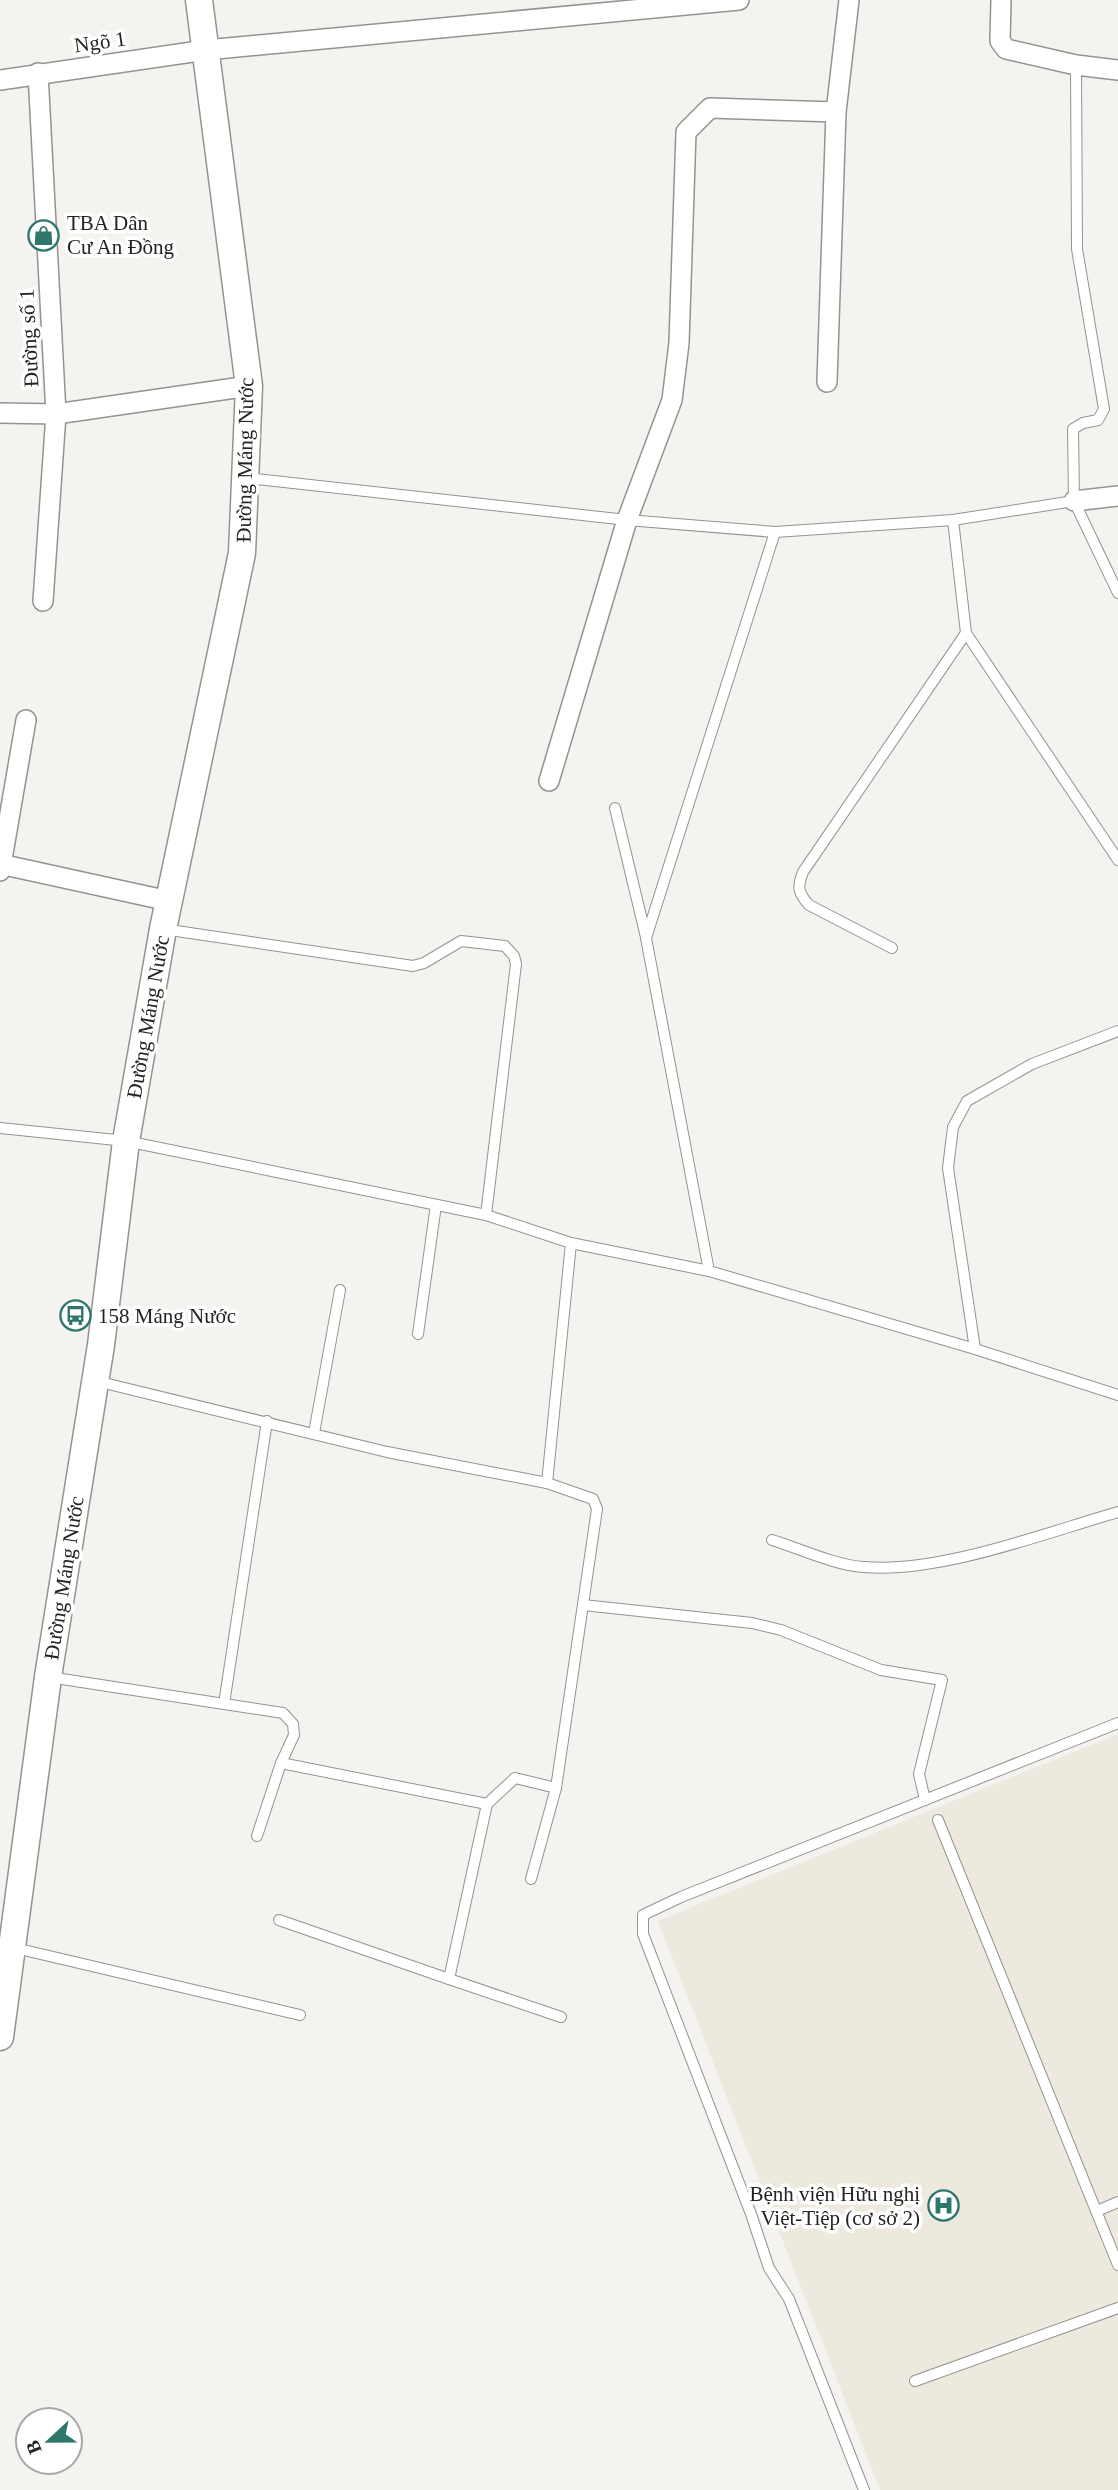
<svg xmlns="http://www.w3.org/2000/svg" width="1118" height="2490" font-family="'Times New Roman',serif">
<style>
.built{fill:#ede9de}
.lines{fill:none;stroke-linecap:round;stroke-linejoin:round}
.lane-casing{stroke:#94938f;stroke-width:12}
.street-casing{stroke:#94938f;stroke-width:22}
.secondary-casing{stroke:#94938f;stroke-width:29}
.lane{stroke:#fff;stroke-width:10}
.street{stroke:#fff;stroke-width:19}
.secondary{stroke:#fff;stroke-width:26}
.labels{text-anchor:middle;dominant-baseline:central;stroke-width:7;stroke-linejoin:round;paint-order:stroke}
.street-label{font-size:21px;fill:#242322;stroke:#fff}
.poi-label{font-size:21px;fill:#242322;stroke:#fff;text-anchor:start}
</style>
<rect width="100%" height="100%" fill="#f4f3ef"/>
<path class="built" d="M1118 1734V2490H880L658 1921Z"/>
<g class="lines">
<defs>
<g id="lane">
<path d="M1076 65 1077 249 1104 409 1098 420 1083 423 1073 429 1074 501 1118 593"/>
<path d="M248 478 627 520 775 532 953 520 1074 501"/>
<path d="M953 520 966 633 1118 860"/>
<path d="M615 808 646 937"/>
<path d="M163 929 413 966 424 963 461 941 505 946 514 956 516 964 486 1215"/>
<path d="M892 948 809 905C798 893 797 887 803 872L966 633"/>
<path d="M0 1128 126 1141 486 1215 571 1243 709 1271 975 1349 1118 1395"/>
<path d="M709 1271 646 938 775 532"/>
<path d="M418 1334 436 1205"/>
<path d="M975 1349 948 1168 953 1127 967 1101 1032 1064 1118 1031"/>
<path d="M96 1381 387 1452 547 1483 571 1243"/>
<path d="M314 1433 340 1290"/>
<path d="M772 1540C801 1549 834 1565 864 1567 938 1574 1045 1533 1118 1512"/>
<path d="M583 1605 752 1623 781 1630 881 1670 942 1680 919 1774 925 1800"/>
<path d="M49 1677 283 1713 293 1724 294 1735 281 1763 487 1804"/>
<path d="M224 1704 267 1421"/>
<path d="M556 1788 515 1778 487 1804 449 1979 561 2017"/>
<path d="M938 1820 1118 2265"/>
<path d="M257 1836 281 1763"/>
<path d="M531 1879 556 1788 597 1509 593 1499 547 1483"/>
<path d="M279 1920 449 1979"/>
<path d="M15 1948 300 2015"/>
<path d="M1097 2211 1118 2202"/>
<path d="M915 2381 1118 2308"/>
<path d="M864 2490 789 2299 769 2268 751 2214 643 1934V1915L681 1897 1118 1723"/>
</g>
<g id="street">
<path d="M1001 0 1000 41 1006 49 1076 65 1118 70"/>
<path d="M38 73 56 414 43 601"/>
<path d="M0 80 206 50 739 0"/>
<path d="M827 382 836 112 849 0"/>
<path d="M0 413 56 414 249 386"/>
<path d="M1074 501 1118 496"/>
<path d="M549 781 627 520 672 400 679 343 686 132 710 108 836 112"/>
<path d="M0 864 169 901"/>
<path d="M0 871 26 720"/>
</g>
<path id="secondary" d="M0 2037 48 1677 101 1345 126 1141 163 929 242 553 249 386 199 0"/>
</defs>
<use href="#lane" class="lane-casing"/>
<use href="#street" class="street-casing"/>
<use href="#secondary" class="secondary-casing"/>
<use href="#lane" class="lane"/>
<use href="#street" class="street"/>
<use href="#secondary" class="secondary"/>
</g>
<defs>
<symbol id="shop-ring" viewBox="-11 -11 22 22"><circle r="9.5" fill="#fff" stroke="#2f766d" stroke-width="1.5"/><path d="M-5-2.5h2.3a2.7 3.5 0 0 1 5.4 0H5L5.5 6h-11ZM-1.5-2.5h3a1.5 2.3 0 0 0-3 0Z" fill="#2f766d"/></symbol>
<symbol id="bus-ring" viewBox="-11 -11 22 22"><circle r="9.5" fill="#fff" stroke="#2f766d" stroke-width="1.5"/><path d="M-5-6H5V4H4V6H2V4H-2V6H-4V4H-5ZM-3.5-4V0h7V-4ZM-3.5 1.2v1.5H-2V1.2ZM2 1.2v1.5H3.5V1.2Z" fill="#2f766d"/></symbol>
<symbol id="hospital-ring" viewBox="-11 -11 22 22"><circle r="9.5" fill="#fff" stroke="#2f766d" stroke-width="1.5"/><path d="M-5-5h3v3.5h4V-5h3V5h-3V1.5h-4V5h-3Z" fill="#2f766d"/></symbol>
</defs>
<g fill-rule="evenodd">
<use href="#shop-ring" x="26" y="218" width="35" height="35"/>
<use href="#bus-ring" x="58" y="1298" width="35" height="35"/>
<use href="#hospital-ring" x="926" y="2188" width="35" height="35"/>
</g>
<g class="labels">
<g class="street-label">
<text transform="translate(100 42) rotate(-8)">Ngõ 1</text>
<text transform="translate(29 338) rotate(-93)">Đường số 1</text>
<text transform="translate(245 460) rotate(-89)">Đường Máng Nước</text>
<text transform="translate(148 1017) rotate(-80)">Đường Máng Nước</text>
<text transform="translate(64 1578) rotate(-81)">Đường Máng Nước</text>
</g>
<g class="poi-label">
<text x="67" y="223">TBA Dân<tspan x="67" dy="24">Cư An Đồng</tspan></text>
<text x="98" y="1316">158 Máng Nước</text>
<text x="920" y="2194" text-anchor="end">Bệnh viện Hữu nghị<tspan x="920" dy="24">Việt-Tiệp (cơ sở 2)</tspan></text>
</g>
</g>
<g transform="translate(49 2441) rotate(248)"><circle r="33" fill="#ffffff" stroke="#a7a7a7" stroke-width="2"/>
<path d="M0-5L12 26L0 18L-12 26Z" fill="#2f766d"/>
<text y="-10" font-size="19" font-weight="bold" text-anchor="middle" fill="#242322">B</text>
</g>
</svg>
